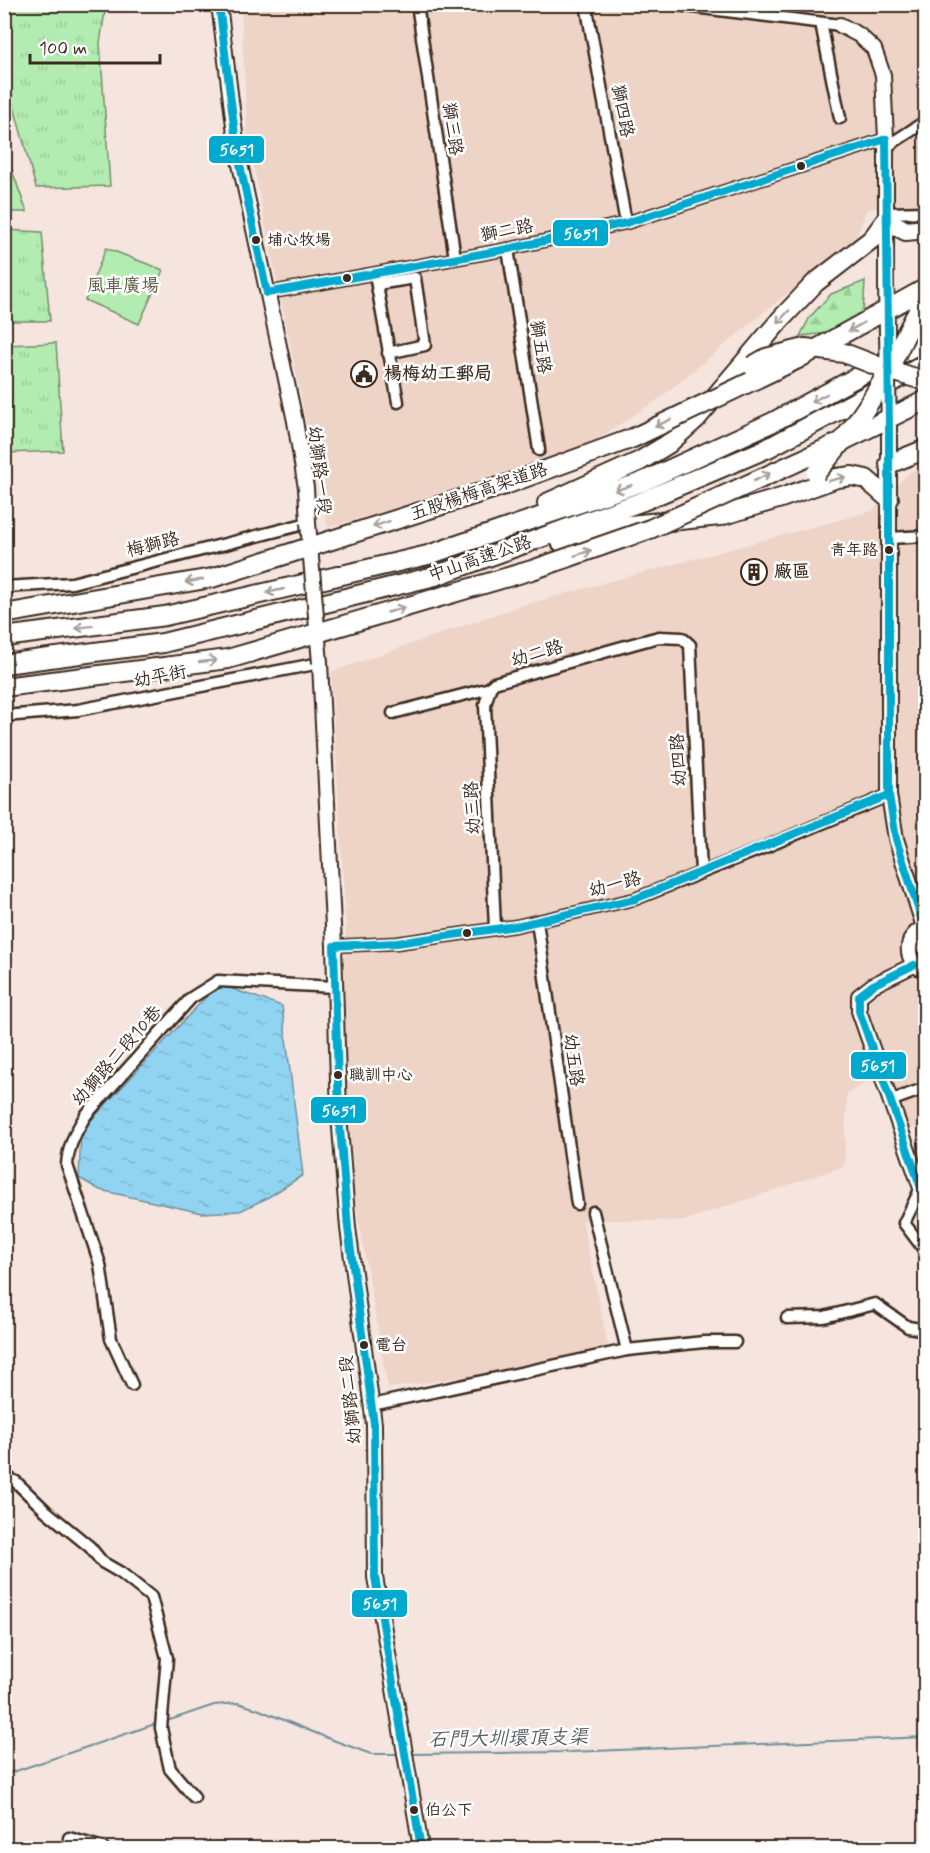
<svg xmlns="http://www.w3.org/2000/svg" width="930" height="1853" font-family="Mynerve,'LXGW WenKai TC',sans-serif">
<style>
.built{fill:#eed3c7}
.grass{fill:url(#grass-tufts);stroke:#768b68;stroke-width:1.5}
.forest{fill:url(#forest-firs);stroke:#768b68;stroke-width:1.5}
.garden{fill:#b2ecb1;stroke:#768b68;stroke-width:1.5}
.water{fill:url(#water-ripples);stroke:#6f909d;stroke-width:1.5}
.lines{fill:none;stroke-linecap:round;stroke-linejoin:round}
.stream{stroke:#6f909d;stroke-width:2}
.street-casing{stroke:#3b2a1e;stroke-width:15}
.secondary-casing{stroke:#3b2a1e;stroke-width:18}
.highway-casing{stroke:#3b2a1e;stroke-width:22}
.street{stroke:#fff;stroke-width:10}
.secondary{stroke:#fff;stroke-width:14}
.highway{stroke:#fff;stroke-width:18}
.secondary-bridge-casing{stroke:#3b2a1e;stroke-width:18;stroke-linecap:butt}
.highway-bridge-casing{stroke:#3b2a1e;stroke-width:22;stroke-linecap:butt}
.secondary-bridge{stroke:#fff;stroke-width:14}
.highway-bridge{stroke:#fff;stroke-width:18}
.bus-1-casing{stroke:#fff;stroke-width:12}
.bus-1{stroke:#00a9ce;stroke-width:8}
.oneway{stroke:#a79f9a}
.bus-dot{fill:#3b2a1e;stroke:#fff;stroke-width:2}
.labels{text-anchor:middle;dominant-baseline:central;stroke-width:5;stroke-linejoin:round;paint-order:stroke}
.bus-label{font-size:16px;fill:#3b2a1e;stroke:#fff;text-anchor:start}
.street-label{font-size:18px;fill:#3b2a1e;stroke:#fff}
.park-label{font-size:18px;fill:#595a43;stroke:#fff}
.poi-label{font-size:18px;font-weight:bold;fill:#3b2a1e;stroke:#fff;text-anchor:start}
.water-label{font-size:20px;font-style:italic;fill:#555d5e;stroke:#fff}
.line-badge{stroke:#fff;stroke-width:2}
.badge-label{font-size:16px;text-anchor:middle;font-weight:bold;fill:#fff}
</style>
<defs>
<pattern id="grass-tufts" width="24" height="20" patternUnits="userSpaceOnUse" patternTransform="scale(1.5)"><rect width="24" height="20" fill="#b2ecb1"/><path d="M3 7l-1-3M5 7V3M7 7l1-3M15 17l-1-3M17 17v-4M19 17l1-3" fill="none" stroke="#9acb98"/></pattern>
<pattern id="forest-firs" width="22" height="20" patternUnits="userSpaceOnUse" patternTransform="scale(1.5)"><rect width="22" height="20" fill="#b2ecb1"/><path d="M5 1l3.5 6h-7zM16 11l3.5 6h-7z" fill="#9acb98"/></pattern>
<pattern id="water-ripples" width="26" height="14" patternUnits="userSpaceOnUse" patternTransform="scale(1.5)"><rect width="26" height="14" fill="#91d4f2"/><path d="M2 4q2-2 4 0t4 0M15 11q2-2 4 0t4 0" fill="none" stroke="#7eb6cf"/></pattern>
</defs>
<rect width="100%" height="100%" fill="#f5e5de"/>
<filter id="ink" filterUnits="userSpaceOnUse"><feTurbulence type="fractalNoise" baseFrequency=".0167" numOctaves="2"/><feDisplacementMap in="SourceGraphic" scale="12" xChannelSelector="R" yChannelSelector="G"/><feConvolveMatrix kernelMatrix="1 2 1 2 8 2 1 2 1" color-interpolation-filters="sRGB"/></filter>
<g filter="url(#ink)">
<g class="built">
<path d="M241 5H925V207L899 205 867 209 853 246 784 296 660 398 573 455 390 510 328 527 262 208 247 131Z"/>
<path d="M925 464V1126L907 1130 885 1070 847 1094 844 1166 683 1221 582 1220 610 1356 388 1388 351 1176 342 1035 346 927 331 672 523 605 872 511 909 473Z"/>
</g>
<g class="grass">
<path d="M4 5H106L100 43 110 186 36 188 10 92Z"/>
<path d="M5 151 27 212H5Z"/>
<path d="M4 230 42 232 50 321H5Z"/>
<path d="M56 343 63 451 5 453V345Z"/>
</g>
<path class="forest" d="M865 281 863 314 836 332 800 336 810 317 831 294Z"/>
<path class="garden" d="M106 248 163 270 139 324 85 300Z"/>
<path class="water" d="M218 984 282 1006 303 1175 267 1198 240 1211 202 1213 100 1190 79 1178 81 1131Z"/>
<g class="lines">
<g class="stream">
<path d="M167 1721 214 1705 238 1703 257 1709 330 1739 371 1754H400"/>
<path d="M409 1754 571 1752 926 1737"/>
<path d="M4 1775 158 1723"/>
</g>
<defs>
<g id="street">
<path d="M417 4 455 258"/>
<path d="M586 4 626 223"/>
<path d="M669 4 840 25"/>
<path d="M821 23 840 118"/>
<path d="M886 147 926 121"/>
<path d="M886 213 926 212"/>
<path d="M508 249 539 450"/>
<path d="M376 280 398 402"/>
<path d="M377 284 415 278 425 345 388 353"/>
<path d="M267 293 508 249 626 223 886 139"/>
<path d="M889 538 926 536"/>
<path d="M4 587 72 583 308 523"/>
<path d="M490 688 485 705 495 928"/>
<path d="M393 713 490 688 494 683 640 642 659 637 682 638 690 645 701 872"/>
<path d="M4 716 78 710 320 663"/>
<path d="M537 921 577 1204"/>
<path d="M334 946 397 943 516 926 635 899 758 850 889 795"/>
<path d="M890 1101 926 1088"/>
<path d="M921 1188 904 1223 926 1252"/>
<path d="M593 1212 627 1350"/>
<path d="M787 1318 824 1317 875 1304 908 1327 926 1330"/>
<path d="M132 1385 111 1339 100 1264 67 1165C68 1146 76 1131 86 1115L191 998 218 981 335 987"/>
<path d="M372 1405 627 1350 704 1342H735"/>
<path d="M4 1476 16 1482 46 1511 90 1547 102 1562 121 1573 151 1597 167 1658 161 1728 170 1769 194 1797"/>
<path d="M69 1838 103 1848"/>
</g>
<g id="secondary">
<path d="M219 4 237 150 295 421 306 488 308 523"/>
<path d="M840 25 859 35 874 49 883 75 886 139V285"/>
<path d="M889 430V795L896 839 924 927"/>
<path d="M320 663 334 946 339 1115 348 1228 374 1424 375 1577 421 1848"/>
<path d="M926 927C903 935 903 963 926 971"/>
<path d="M914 965 873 985 859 996V1011L921 1188 926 1192"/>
</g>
<g id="highway">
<path d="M889 464 926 449"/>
<path d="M547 503 640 461 668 444 697 418 781 319 815 283 872 239 886 220 906 231 926 229"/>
<path d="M561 542 620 526 720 516 781 498 837 478 852 476 866 479 889 499"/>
<path d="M4 637 165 616 428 555 642 482 773 422 926 340"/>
<path d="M4 664 163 643 435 576 643 501 768 448 926 364"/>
</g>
</defs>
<use href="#street" class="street-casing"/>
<use href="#secondary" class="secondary-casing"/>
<use href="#highway" class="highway-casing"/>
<use href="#street" class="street"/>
<use href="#secondary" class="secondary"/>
<use href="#highway" class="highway"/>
<defs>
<g id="secondary-bridge">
<path d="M886 285 889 430"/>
<path d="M308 523 320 663"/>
</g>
<g id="highway-bridge">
<path d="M752 366 766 358 805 348 844 353 888 370 926 381"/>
<path d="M816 473C844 441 869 407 889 369 901 345 911 321 926 298"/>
<path d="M4 614 212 578 505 485 633 438 798 359 926 288"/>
<path d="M4 687 228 659 532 570 650 529 845 440 926 400"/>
</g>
</defs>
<use href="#secondary-bridge" class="secondary-bridge-casing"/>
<use href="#highway-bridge" class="highway-bridge-casing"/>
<use href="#secondary-bridge" class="secondary-bridge"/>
<use href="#highway-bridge" class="highway-bridge"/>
<defs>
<g id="bus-1">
<path d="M219 4 237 150 267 293"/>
<path d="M886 139 889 430V795L896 839 924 927"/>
<path d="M267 293 508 249 626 223 886 139"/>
<path d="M914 965 873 985 859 996V1011L921 1188 926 1192"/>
<path d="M421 1848 375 1577 374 1424 348 1228 339 1115 334 946 397 943 516 926 635 899 889 795"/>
</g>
</defs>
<use href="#bus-1" class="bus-1-casing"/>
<use href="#bus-1" class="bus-1"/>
</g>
<defs><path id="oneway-shaft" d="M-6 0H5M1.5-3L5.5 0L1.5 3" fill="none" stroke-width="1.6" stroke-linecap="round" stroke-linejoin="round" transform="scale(1.5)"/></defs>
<g class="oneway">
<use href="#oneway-shaft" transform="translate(783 317) rotate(133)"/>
<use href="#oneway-shaft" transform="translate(856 327) rotate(151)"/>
<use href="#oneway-shaft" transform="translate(819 398) rotate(152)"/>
<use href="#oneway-shaft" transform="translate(663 423) rotate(155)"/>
<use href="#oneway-shaft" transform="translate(762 477) rotate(-25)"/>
<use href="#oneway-shaft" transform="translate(837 479) rotate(-14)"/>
<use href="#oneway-shaft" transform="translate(623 488) rotate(161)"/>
<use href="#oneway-shaft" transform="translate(381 524) rotate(162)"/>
<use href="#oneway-shaft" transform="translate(583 553) rotate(-19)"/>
<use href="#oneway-shaft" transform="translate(194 581) rotate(170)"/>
<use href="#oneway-shaft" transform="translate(275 591) rotate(167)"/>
<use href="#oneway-shaft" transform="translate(396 610) rotate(-16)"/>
<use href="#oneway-shaft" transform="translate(84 627) rotate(173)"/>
<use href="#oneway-shaft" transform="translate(208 661) rotate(-7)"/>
</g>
</g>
<defs>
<symbol id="civic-ring" viewBox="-11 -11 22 22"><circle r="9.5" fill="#fff" stroke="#3b2a1e" stroke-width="1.5"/><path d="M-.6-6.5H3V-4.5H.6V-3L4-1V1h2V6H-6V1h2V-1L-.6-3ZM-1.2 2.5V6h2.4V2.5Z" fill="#3b2a1e"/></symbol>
<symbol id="building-ring" viewBox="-11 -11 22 22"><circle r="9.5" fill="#fff" stroke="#3b2a1e" stroke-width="1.5"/><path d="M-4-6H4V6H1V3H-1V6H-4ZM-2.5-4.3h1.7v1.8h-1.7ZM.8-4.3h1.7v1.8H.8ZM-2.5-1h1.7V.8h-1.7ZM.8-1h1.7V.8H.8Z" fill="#3b2a1e"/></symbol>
</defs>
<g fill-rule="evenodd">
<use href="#civic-ring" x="349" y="359" width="30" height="30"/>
<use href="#building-ring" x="739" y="557" width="30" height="30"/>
</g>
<g class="bus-dot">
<circle cx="801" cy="166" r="5"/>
<circle cx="256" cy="240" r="5"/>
<circle cx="347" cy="278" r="5"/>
<circle cx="889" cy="550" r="5"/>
<circle cx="467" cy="933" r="5"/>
<circle cx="338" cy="1075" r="5"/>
<circle cx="364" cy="1345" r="5"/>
<circle cx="414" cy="1810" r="5"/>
</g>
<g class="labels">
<g class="bus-label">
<text x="267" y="240">埔心牧場</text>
<text x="878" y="550" text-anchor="end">青年路</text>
<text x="349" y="1075">職訓中心</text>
<text x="375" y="1345">電台</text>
<text x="425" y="1810">伯公下</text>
</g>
<g class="street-label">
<text transform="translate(622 111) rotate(79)">獅四路</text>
<text transform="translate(452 129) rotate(82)">獅三路</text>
<text transform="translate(507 231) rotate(-11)">獅二路</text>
<text transform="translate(540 347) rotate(81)">獅五路</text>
<text transform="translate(319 470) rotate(83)">幼獅路一段</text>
<text transform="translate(479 492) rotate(-19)">五股楊梅高架道路</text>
<text transform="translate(153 545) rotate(-14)">梅獅路</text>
<text transform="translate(480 559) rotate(-19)">中山高速公路</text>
<text transform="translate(537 654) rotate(-16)">幼二路</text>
<text transform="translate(160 677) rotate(-11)">幼平街</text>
<text transform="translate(679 760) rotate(-93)">幼四路</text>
<text transform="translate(473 808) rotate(-93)">幼三路</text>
<text transform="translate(615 885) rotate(-15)">幼一路</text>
<text transform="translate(117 1056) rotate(-49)">幼獅路二段10巷</text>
<text transform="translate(573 1060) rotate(82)">幼五路</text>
<text transform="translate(351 1400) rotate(-96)">幼獅路二段</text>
</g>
<g class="park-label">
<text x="123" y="286">風車廣場</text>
</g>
<g class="poi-label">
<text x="384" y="374">楊梅幼工郵局</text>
<text x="774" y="572">廠區</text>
</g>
<g class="water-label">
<text transform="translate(508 1739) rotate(-1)">石門大圳環頂支渠</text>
</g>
</g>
<g class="line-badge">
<rect x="208" y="135" width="57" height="29" rx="6" fill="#00a9ce"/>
<rect x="552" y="219" width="57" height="28" rx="6" fill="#00a9ce"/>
<rect x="850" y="1051" width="57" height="29" rx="6" fill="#00a9ce"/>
<rect x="310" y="1096" width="57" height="28" rx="6" fill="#00a9ce"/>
<rect x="351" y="1589" width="57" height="29" rx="6" fill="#00a9ce"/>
</g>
<g class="badge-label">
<text x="237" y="155">5651</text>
<text x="581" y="239">5651</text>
<text x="878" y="1071">5651</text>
<text x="339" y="1116">5651</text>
<text x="380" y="1609">5651</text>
</g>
<rect width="930" height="1853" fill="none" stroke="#fff" stroke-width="24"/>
<rect x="12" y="12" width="906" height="1829" fill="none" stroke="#3b2a1e" stroke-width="2" filter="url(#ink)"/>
<path d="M30 54v9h130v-9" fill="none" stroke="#3b2a1e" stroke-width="3"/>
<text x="39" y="54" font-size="18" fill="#3b2a1e" stroke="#ffffff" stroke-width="4.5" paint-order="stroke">100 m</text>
</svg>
